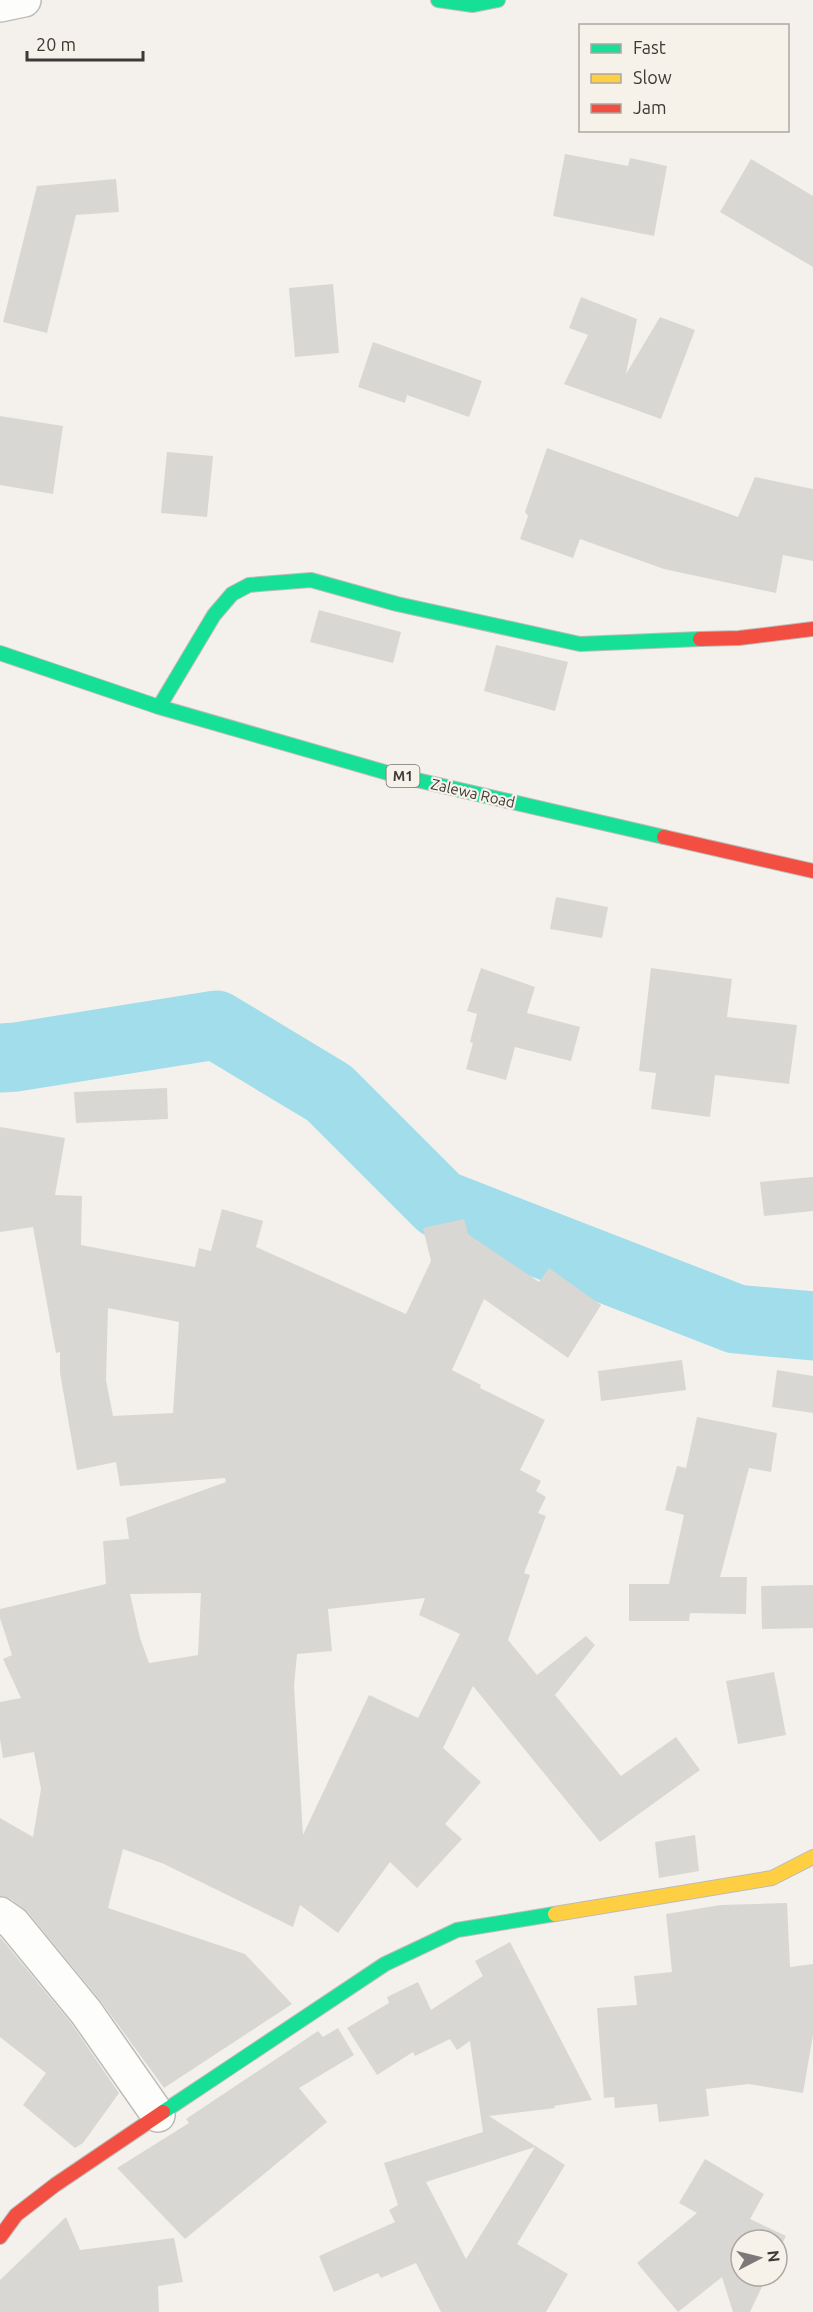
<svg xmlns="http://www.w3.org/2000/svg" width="813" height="2312" font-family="Ubuntu,sans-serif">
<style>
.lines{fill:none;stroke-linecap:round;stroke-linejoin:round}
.river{stroke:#a1ddea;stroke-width:69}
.building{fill:#d9d7d3;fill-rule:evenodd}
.street-casing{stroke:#bcbbb7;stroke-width:36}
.fast-casing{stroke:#bcbbb7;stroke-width:16}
.slow-casing{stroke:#bcbbb7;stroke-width:16}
.jam-casing{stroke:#bcbbb7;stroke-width:16}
.street{stroke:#fdfdfc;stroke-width:33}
.fast{stroke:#16e098;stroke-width:14}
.slow{stroke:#ffcf43;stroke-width:14}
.jam{stroke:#f24e42;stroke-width:14}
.labels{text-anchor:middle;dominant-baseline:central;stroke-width:4.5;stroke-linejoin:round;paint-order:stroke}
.shield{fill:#f7f2e9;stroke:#74716c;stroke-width:1.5}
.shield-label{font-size:14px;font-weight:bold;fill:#3c3a36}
.street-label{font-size:15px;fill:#3c3a36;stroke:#f7f2e9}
</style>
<rect width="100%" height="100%" fill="#f4f1ec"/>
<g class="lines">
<path class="river" d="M0 1058 16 1057 216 1025 329 1093 440 1204 736 1319 813 1326"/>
</g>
<g class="building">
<path d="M565 154 628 166 630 158 667 166 654 236 553 216Z"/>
<path d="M751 159 813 196V267L720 212Z"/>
<path d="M116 179 119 212 76 215 47 333 3 322 37 186Z"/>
<path d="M333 284 339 353 295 357 289 288Z"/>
<path d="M581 297 637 319 626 374 660 317 695 330 661 419 564 384 588 335 569 328Z"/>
<path d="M373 342 482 381 469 417 407 395 405 403 358 387Z"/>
<path d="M0 416 63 426 53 494 0 485Z"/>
<path d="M547 448 738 517 755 477 813 489V561L783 555 776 593 664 569 580 539 573 558 520 539 528 516 525 512Z"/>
<path d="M167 452 213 456 207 517 161 513Z"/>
<path d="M319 610 401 632 393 663 310 642Z"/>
<path d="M496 645 568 662 555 711 484 691Z"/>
<path d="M556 897 608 907 602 938 550 929Z"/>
<path d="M481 968 535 987 527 1013 580 1027 571 1061 515 1047 506 1080 466 1069 473 1043 470 1042 477 1014 467 1011Z"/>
<path d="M651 968 732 979 727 1017 797 1025 789 1084 715 1075 710 1117 651 1109 656 1073 639 1071Z"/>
<path d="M167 1088 168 1119 76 1123 74 1092Z"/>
<path d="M0 1127 65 1138 55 1195 82 1196 81 1245 195 1267 199 1248 211 1251 222 1209 263 1221 256 1247 406 1314 431 1261 423 1228 464 1219 468 1234 539 1282 549 1268 601 1305 568 1358 484 1299 452 1370 481 1385 480 1388 545 1420 520 1470 541 1481 536 1491 546 1497 538 1513 546 1516 524 1573 530 1575 508 1640 537 1675 586 1636 595 1645 555 1695 621 1776 676 1737 700 1770 600 1842 473 1686 443 1748 481 1782 445 1824 462 1839 417 1888 390 1862 338 1933 300 1905 293 1927 164 1864 123 1849 108 1908 245 1954 292 2004 164 2088 100 2000 27 1911 11 1899 0 1896V1818L33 1837 41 1789 34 1752 3 1758 0 1739V1702L21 1698 3 1659 12 1655 0 1618V1609L106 1584 103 1541 129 1539 126 1518 226 1482 225 1478 120 1486 116 1462 77 1470 60 1373V1352L56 1353 33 1227 0 1232ZM108 1308 179 1322 173 1413 113 1416 106 1380ZM201 1593 198 1655 149 1663 140 1638 130 1594ZM425 1598 419 1615 460 1634 418 1718 369 1695 303 1835 294 1686 297 1654 332 1651 328 1609Z"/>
<path d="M813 1177V1211L764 1216 760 1182Z"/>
<path d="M682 1360 686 1390 601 1401 598 1371Z"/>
<path d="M777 1370 813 1376V1413L772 1407Z"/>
<path d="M697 1417 777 1433 771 1472 749 1468 720 1577H747L746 1614 690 1613 689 1621H629V1584H669L684 1515 665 1510 677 1466 686 1468Z"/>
<path d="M813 1585V1628L762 1629 761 1586Z"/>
<path d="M774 1672 786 1735 738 1744 726 1681Z"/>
<path d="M695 1835 699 1871 659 1878 655 1842Z"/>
<path d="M787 1903 790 1967 813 1964V2035L803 2093 749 2084 706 2089 709 2116 659 2122 657 2104 615 2108 614 2097 604 2098 597 2008 637 2005 634 1976 672 1972 666 1914 721 1905Z"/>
<path d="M0 1937 71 2023 119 2093 83 2143 75 2148 23 2105 46 2073 0 2037Z"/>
<path d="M510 1942 592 2100 554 2106 555 2108 489 2116 565 2165 517 2244 568 2274 546 2312H441L416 2263 381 2278 378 2273 334 2292 319 2256 395 2222 389 2210 398 2205 384 2163 483 2132 470 2041 457 2050 450 2039 415 2056 413 2052 377 2075 347 2028 389 2003 387 1997 418 1982 431 2010 483 1976 475 1961ZM535 2147 466 2259 426 2182Z"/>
<path d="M338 2028 354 2055 299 2088 327 2122 185 2239 117 2168 189 2123 186 2119 318 2031 323 2037Z"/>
<path d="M705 2159 764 2194 750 2219 786 2236 777 2254V2240H741V2276H767L750 2312H733L722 2277 678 2312 637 2263 697 2213 679 2203Z"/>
<path d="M66 2217 80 2250 174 2238 183 2282 158 2286 159 2312H0V2280Z"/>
</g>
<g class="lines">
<defs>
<g id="street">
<path d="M0 5 24 0"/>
<path d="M0 1914 13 1923 86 2012 158 2115"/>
</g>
<g id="fast">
<path d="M438 0 473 5 498 0"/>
<path d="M0 653 159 707 395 775 664 837"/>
<path d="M159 707 214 615 232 594 249 585 311 580 397 604 580 644 700 639"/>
<path d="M163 2112 385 1964 457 1930 555 1914"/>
</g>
<path id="slow" d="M555 1914 772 1878 813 1857"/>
<g id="jam">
<path d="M700 639 739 638 813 629"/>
<path d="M664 837 813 871"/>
<path d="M0 2237 16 2215 55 2185 163 2112"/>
</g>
</defs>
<use href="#street" class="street-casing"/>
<use href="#fast" class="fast-casing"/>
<use href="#slow" class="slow-casing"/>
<use href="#jam" class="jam-casing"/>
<use href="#street" class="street"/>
<use href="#fast" class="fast"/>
<use href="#slow" class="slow"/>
<use href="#jam" class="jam"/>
</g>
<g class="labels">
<rect class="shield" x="386.5" y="765" width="33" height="22" rx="4.5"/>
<g class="shield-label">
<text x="403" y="776">M1</text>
</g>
<g class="street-label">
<text transform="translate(473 793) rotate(13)">Zalewa Road</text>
</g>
</g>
<rect x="579" y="24" width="210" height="108" fill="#f7f2e9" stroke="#aca8a1" stroke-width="1.5"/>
<rect x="591" y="44" width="30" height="9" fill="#16e098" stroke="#aca8a1" stroke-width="1.5"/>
<text x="633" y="54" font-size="18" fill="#3c3a36">Fast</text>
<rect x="591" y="74" width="30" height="9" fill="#ffcf43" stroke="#aca8a1" stroke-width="1.5"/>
<text x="633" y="84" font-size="18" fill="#3c3a36">Slow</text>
<rect x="591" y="104" width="30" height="9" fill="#f24e42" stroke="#aca8a1" stroke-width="1.5"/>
<text x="633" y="114" font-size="18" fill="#3c3a36">Jam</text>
<g transform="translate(759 2258) rotate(83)"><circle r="28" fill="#f7f2e9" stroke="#aca8a1" stroke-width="1.5"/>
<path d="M0-4.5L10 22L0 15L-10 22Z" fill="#7c7a76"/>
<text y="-9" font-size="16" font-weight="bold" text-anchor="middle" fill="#3c3a36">N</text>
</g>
<path d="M27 51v9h116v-9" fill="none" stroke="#3c3a36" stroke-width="3"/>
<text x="36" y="51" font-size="18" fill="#3c3a36" stroke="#f7f2e9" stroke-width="4.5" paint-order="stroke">20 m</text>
</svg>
